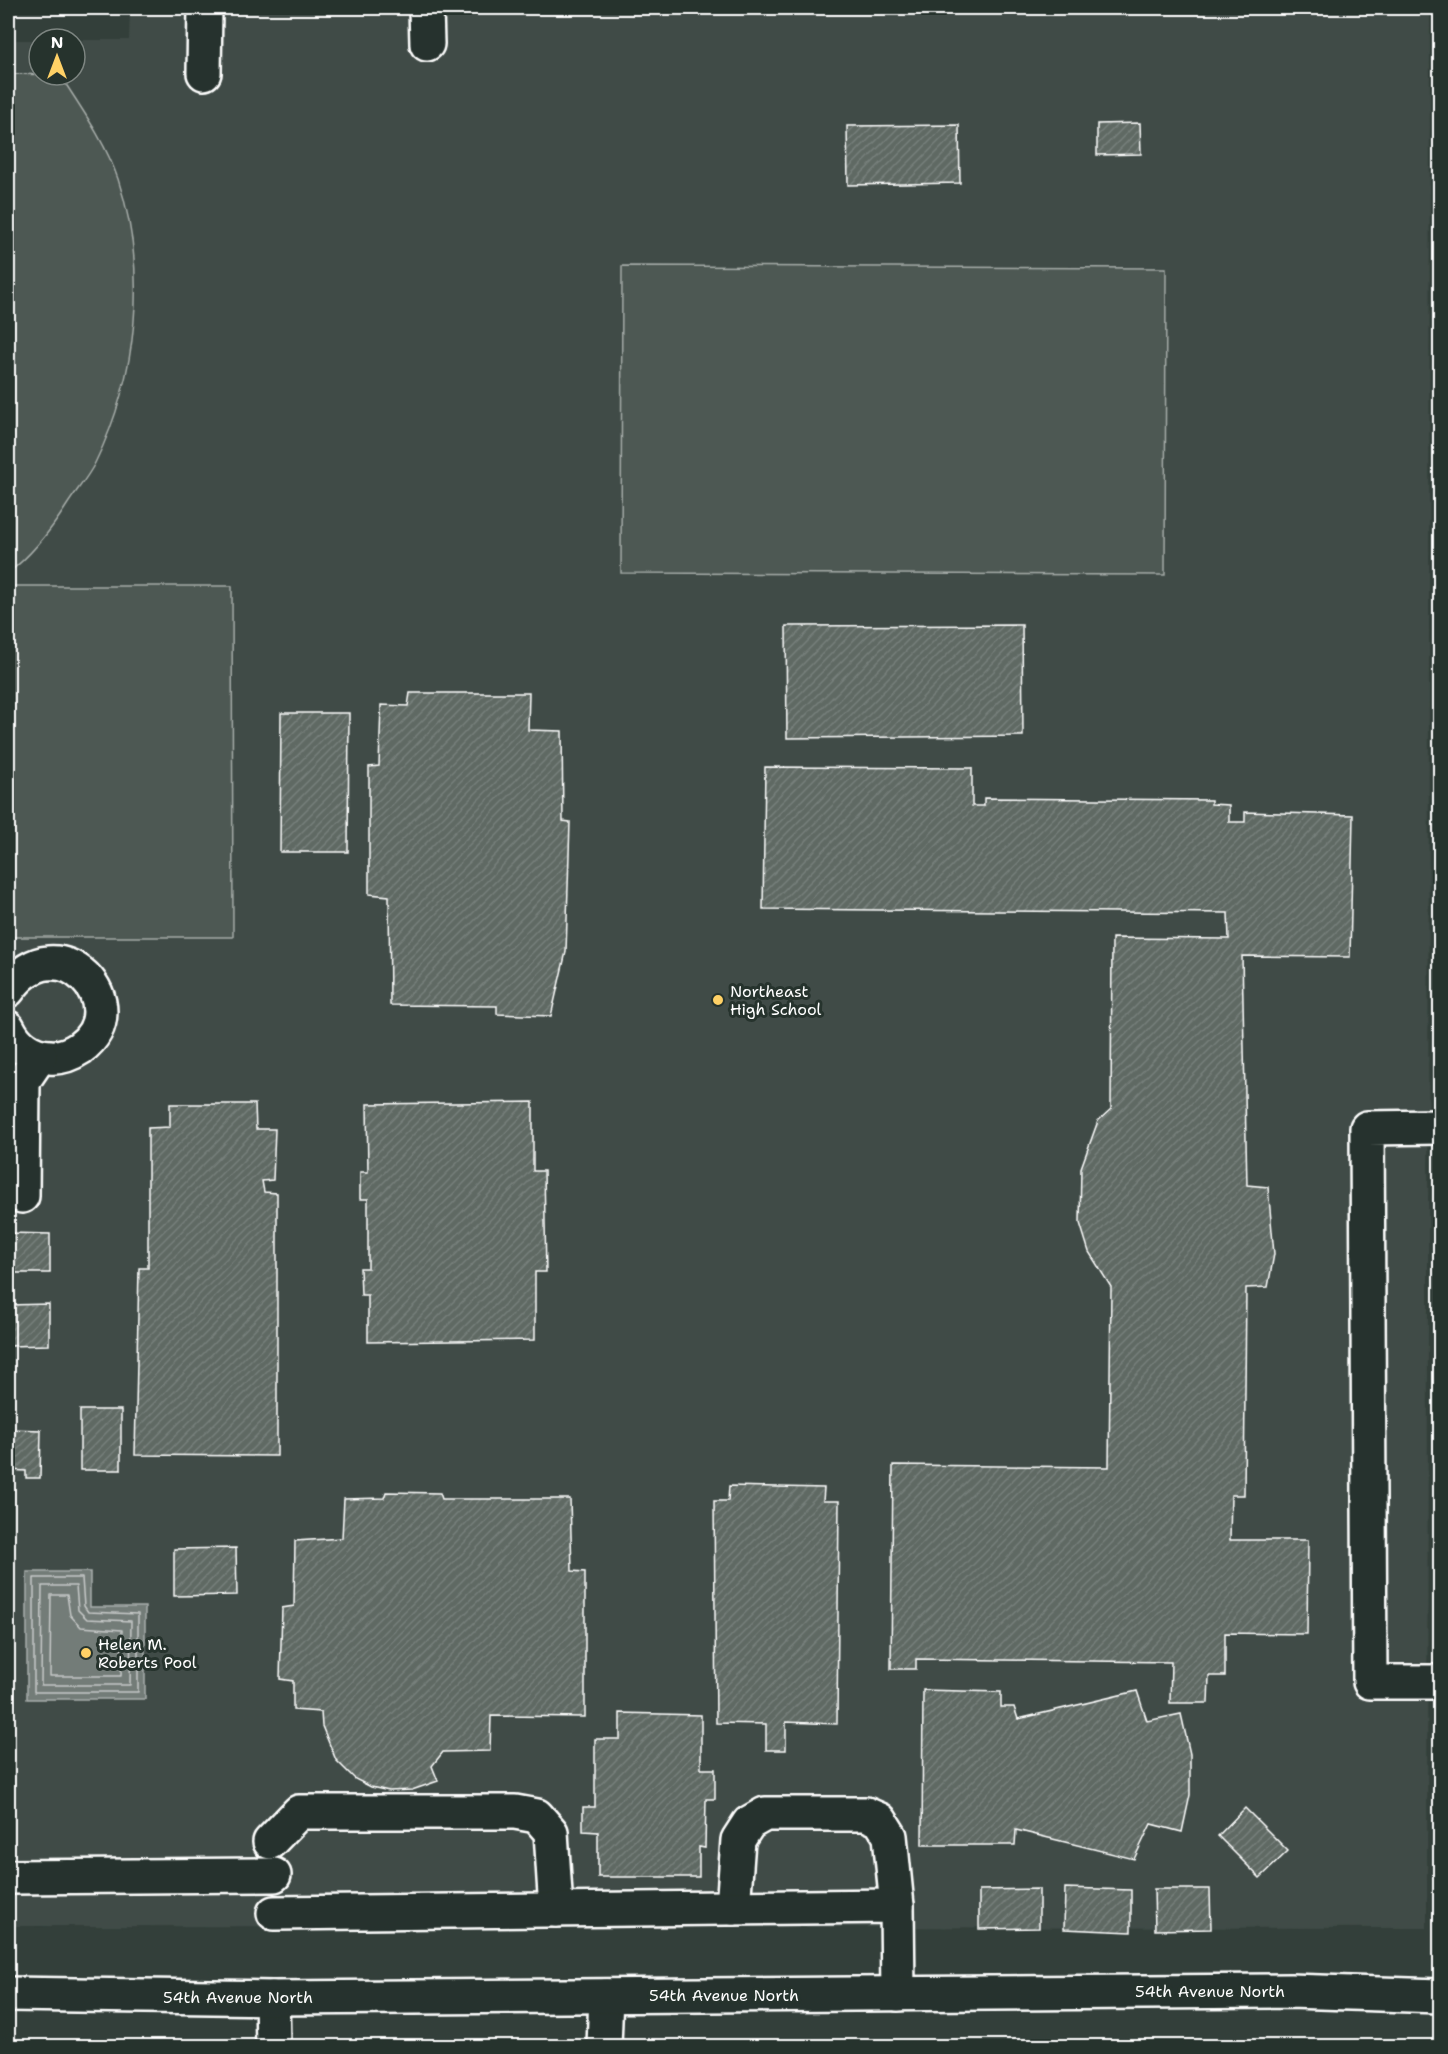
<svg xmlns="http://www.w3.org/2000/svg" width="1448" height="2054" font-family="'Shantell Sans',sans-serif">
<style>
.built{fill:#404c47}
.park{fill:#4d5853;stroke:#a6aca9;stroke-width:1.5}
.water{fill:#737b78;stroke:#abb0ae;stroke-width:1.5}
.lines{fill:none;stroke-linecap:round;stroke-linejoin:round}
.shore{stroke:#c7cac9;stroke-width:1.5}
.building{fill:url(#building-hatch);stroke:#fff;stroke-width:1.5}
.minor-casing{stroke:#fff;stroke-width:38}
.major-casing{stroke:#fff;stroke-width:38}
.minor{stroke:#26332d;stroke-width:33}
.major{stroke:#26332d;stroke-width:33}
.poi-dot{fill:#ffd166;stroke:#26332d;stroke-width:2}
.labels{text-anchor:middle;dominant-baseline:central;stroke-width:6;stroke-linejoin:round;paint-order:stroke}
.poi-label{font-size:16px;fill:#fff;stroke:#26332d;text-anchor:start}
.street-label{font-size:16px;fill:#fff;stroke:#26332d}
</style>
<defs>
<pattern id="building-hatch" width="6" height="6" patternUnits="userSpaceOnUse" patternTransform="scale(1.5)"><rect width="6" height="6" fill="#5f6964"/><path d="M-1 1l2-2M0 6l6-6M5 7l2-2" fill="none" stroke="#77807b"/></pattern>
</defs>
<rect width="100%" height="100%" fill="#333f3a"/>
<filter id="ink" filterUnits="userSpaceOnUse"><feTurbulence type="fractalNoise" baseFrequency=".0167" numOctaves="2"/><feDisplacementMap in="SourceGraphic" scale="12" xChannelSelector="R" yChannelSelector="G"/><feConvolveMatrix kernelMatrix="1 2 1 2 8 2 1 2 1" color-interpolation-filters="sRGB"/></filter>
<g filter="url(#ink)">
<path class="built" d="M130 8H1430L1427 1928 8 1926V40H39V75H75V40H129Z"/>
<g class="park">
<path d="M8 74 60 75C81 108 105 141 118 179 148 270 138 376 95 463 88 477 76 491 67 505 51 530 32 555 8 573Z"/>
<path d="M622 266 1166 268 1165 575 621 573Z"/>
<path d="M8 586H232L233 937H8Z"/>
</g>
<path class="water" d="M27 1572H90V1607H145V1699H27Z"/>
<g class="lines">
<g class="shore">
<path d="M34 1578H82L84 1606 88 1612 138 1614V1692H34Z"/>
<path d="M42 1586H76L78 1610 87 1619 131 1621 130 1685H41Z"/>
<path d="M51 1595H67L70 1615 81 1627 122 1630 121 1676H50Z"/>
</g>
</g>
<g class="building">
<path d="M1140 123 1141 154 1097 155V124Z"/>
<path d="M959 125 960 183 848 185 847 126Z"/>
<path d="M1022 625 1023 736 787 738 786 626Z"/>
<path d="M410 693H529L528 730 562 731 563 821 570 822 566 952 551 1016 497 1014V1006L390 1005 389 896 369 894V767L379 766 381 705 408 706Z"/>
<path d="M281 713H349L348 852H280Z"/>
<path d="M765 767 972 768V806H984V798L1211 800V804L1229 805V822H1245V812L1353 815 1350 957 1242 956 1247 1185 1268 1187 1274 1254 1268 1287 1246 1288 1244 1495H1231L1230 1540H1308L1307 1634 1225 1633V1676H1209L1208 1703H1170L1171 1662 916 1659V1669H891L893 1465 1109 1467 1111 1287 1089 1252 1080 1223 1081 1168 1098 1121 1111 1109 1112 938 1229 939 1228 913 763 909Z"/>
<path d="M533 1102V1171H544L546 1272H535V1340L368 1342V1295H361L360 1268H368V1199H360V1172H368L367 1104Z"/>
<path d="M170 1104H255L256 1129H275L273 1180 262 1181 264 1192 277 1193V1456L135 1455 139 1268H148V1128L170 1127Z"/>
<path d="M8 1233 50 1234V1273H8Z"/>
<path d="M49 1304V1345L8 1346V1305Z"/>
<rect x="80" y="1410" width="41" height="60"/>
<path d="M8 1429 41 1430 40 1478H26V1471L8 1470Z"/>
<path d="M729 1486 824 1488 823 1501H839L837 1724 786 1722V1750H766V1724L716 1723 714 1501H728Z"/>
<path d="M386 1492 440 1493 442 1499H570L572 1571 585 1572V1717L491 1716 490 1751 443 1752 432 1766 438 1781 412 1790 389 1791 371 1787 355 1779 336 1760 322 1726 321 1712 293 1710V1681L280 1679 282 1608 294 1606 295 1541 342 1538 344 1499 384 1498Z"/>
<path d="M236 1548 237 1595 174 1596V1549Z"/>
<path d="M923 1690 1001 1692V1707H1014L1018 1719 1137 1691 1147 1721 1181 1714 1190 1754V1795L1182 1832 1151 1824 1134 1859 1016 1830 1015 1845H922Z"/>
<path d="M620 1713 701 1715V1769H715V1799H706L705 1848 699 1847V1877H598V1832L583 1831V1807H595V1739H620Z"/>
<path d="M1245 1808 1288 1851 1260 1878 1218 1836Z"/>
<path d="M1065 1888 1131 1890V1932L1064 1929Z"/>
<path d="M1039 1889V1928L979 1929V1890Z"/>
<path d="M1154 1889H1210L1211 1929 1155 1930Z"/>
</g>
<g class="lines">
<defs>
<g id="minor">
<path d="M426 8 427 44"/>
<path d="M204 73 205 8"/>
<path d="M8 990C59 918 137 1007 80 1048 71 1054 61 1058 50 1057 30 1056 16 1045 8 1028"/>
<path d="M1440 1127 1367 1128 1370 1682H1440"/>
<path d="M22 1196 23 1081 40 1056"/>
<path d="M270 1842 299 1812H515L537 1816 551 1832 556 1910"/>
<path d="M8 1877 274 1875"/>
<path d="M733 1908 738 1840 749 1823 765 1814H866L880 1820 890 1836 897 1906"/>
<path d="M274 1913 897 1906 898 1994"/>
<path d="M272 1998 273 2046"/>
<path d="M604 2046 606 1996"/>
</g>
<path id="major" d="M8 1994 272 1998 1290 1991 1440 1996"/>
</defs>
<use href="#minor" class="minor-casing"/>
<use href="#major" class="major-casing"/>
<use href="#minor" class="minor"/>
<use href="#major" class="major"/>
</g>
</g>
<g class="poi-dot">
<circle cx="718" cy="1000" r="6"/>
<circle cx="86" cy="1653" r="6"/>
</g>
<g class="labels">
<g class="poi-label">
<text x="730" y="991">Northeast<tspan x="730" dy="18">High School</tspan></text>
<text x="98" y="1644">Helen M.<tspan x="98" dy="18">Roberts Pool</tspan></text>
</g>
<g class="street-label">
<text x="1210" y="1991">54th Avenue North</text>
<text x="724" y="1995">54th Avenue North</text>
<text x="238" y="1997">54th Avenue North</text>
</g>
</g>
<rect width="1448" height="2054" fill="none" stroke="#26332d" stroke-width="30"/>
<rect x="15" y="15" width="1418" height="2024" fill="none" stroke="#fff" stroke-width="2" filter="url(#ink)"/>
<g transform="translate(57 57)"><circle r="28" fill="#26332d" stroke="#7d8581" stroke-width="1.5"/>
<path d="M0-4.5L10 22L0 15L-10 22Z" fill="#ffd166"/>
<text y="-9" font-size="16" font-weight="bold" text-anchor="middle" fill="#ffffff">N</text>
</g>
</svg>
